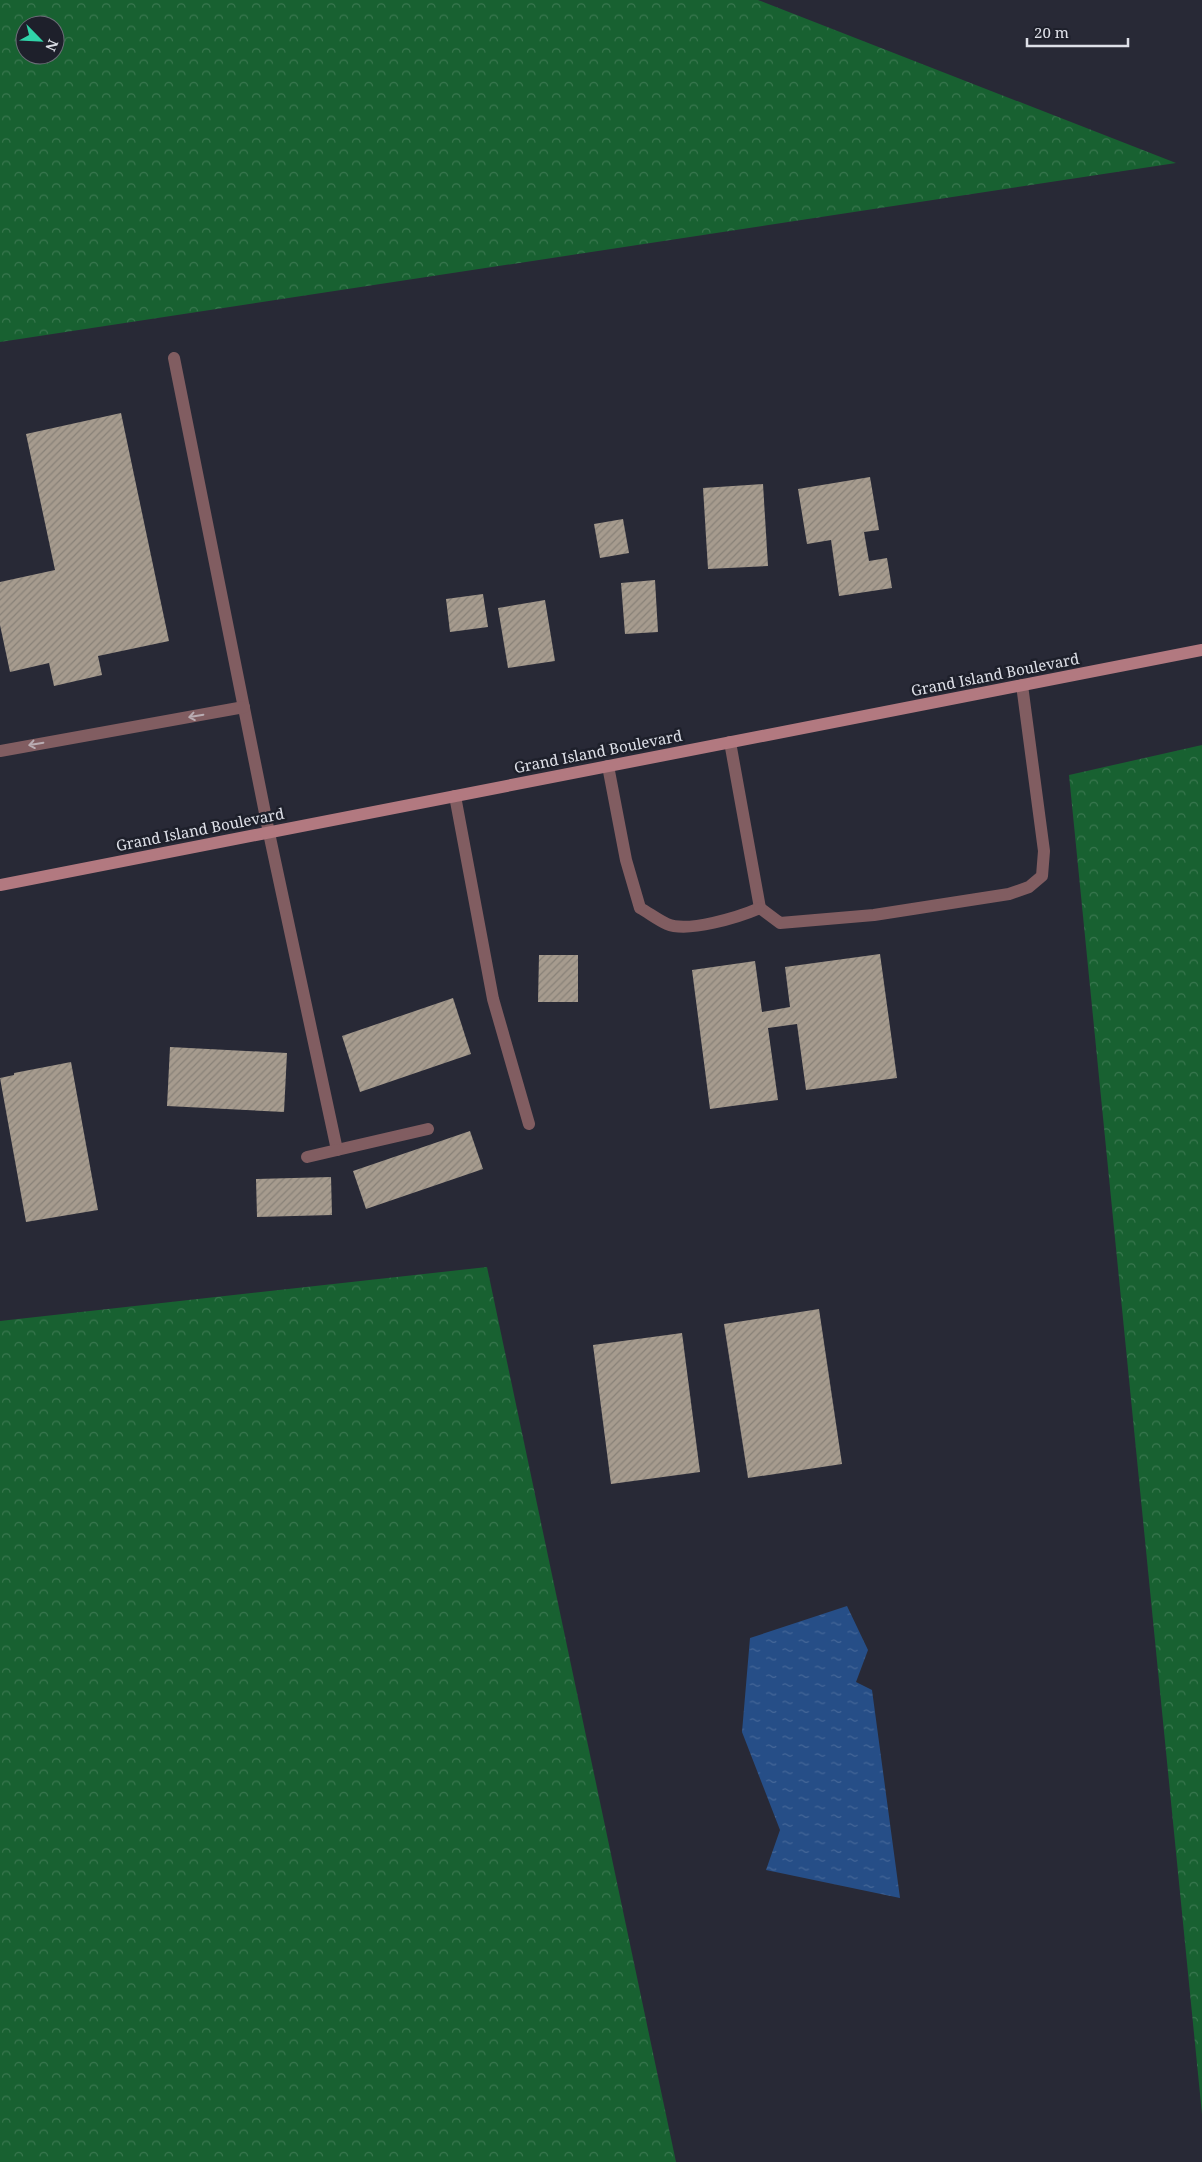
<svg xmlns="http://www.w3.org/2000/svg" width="1202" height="2162" font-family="'Noto Serif',serif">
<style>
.forest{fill:url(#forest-crowns);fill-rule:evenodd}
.water{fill:url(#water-ripples)}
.building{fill:url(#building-hatch)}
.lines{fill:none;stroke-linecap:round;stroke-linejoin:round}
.service{stroke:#815d61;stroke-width:12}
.secondary{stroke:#b27980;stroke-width:12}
.oneway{stroke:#b9acb2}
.labels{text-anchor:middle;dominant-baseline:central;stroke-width:5;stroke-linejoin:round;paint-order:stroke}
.street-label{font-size:15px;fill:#dee0e8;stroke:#1e202b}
</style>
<defs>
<pattern id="forest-crowns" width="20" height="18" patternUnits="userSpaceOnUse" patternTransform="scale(1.25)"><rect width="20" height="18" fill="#186131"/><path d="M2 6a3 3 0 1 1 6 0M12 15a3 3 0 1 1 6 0" fill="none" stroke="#39774f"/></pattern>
<pattern id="water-ripples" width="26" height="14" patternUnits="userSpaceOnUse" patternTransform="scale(1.25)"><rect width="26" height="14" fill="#264e87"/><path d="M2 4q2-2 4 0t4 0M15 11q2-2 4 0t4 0" fill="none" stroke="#456798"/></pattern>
<pattern id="building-hatch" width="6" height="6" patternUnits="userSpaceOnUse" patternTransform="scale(1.25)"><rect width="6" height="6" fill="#a69b8e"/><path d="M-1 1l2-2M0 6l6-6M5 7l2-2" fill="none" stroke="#888178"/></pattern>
</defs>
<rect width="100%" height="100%" fill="#282936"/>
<g class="forest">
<path d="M0 0H758L1176 163 0 342ZM25 25H55V55H25Z"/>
<path d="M1202 745V2114L1069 775Z"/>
<path d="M487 1267 676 2162H0V1321Z"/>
</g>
<path class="water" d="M847 1606 868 1650 856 1682 872 1690 900 1898 766 1870 780 1830 742 1732 750 1638Z"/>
<g class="building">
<path d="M121 413 169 641 98 656 102 675 54 686 49 663 10 672 0 625V582L55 570 26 434Z"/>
<path d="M870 477 879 530 864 532 869 561 887 558 892 588 839 596 831 540 807 544 798 489Z"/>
<path d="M763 484 768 566 708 569 703 488Z"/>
<path d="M623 519 629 553 600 558 594 524Z"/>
<path d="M655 580 658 632 625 634 621 583Z"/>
<path d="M483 594 488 627 450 632 446 599Z"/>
<path d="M545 600 555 661 508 668 498 608Z"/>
<path d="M880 954 897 1078 806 1090 797 1024 768 1028 778 1100 710 1109 692 970 755 961 762 1012 790 1007 785 967Z"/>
<path d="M539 955H578V1002H538Z"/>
<path d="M453 998 471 1054 360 1092 342 1036Z"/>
<path d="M170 1047 287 1053 284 1112 167 1106Z"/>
<path d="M71 1062 98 1210 26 1222 0 1078 14 1075V1073Z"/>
<path d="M470 1131 483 1169 366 1209 353 1171Z"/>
<path d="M331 1177 332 1215 257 1217 256 1179Z"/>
<path d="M819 1309 842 1464 748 1478 724 1324Z"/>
<path d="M682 1333 700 1472 611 1484 593 1345Z"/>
</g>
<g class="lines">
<g class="service">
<path d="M174 358 269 833 337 1150 428 1129"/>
<path d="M0 751 244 707"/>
<path d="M608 766 626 860 640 908C649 913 658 920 667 924 688 933 739 917 760 908L730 742"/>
<path d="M455 796 493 999 529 1124"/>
<path d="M760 908 780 923 874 915 1009 894 1029 887 1042 876 1044 851 1022 685"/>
<path d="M307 1157 337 1150"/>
</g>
<path class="secondary" d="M0 885 1202 650"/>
</g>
<defs><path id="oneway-shaft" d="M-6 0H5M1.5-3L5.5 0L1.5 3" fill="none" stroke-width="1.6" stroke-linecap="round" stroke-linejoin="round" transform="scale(1.25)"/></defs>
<g class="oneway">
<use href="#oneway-shaft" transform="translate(196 716) rotate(170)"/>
<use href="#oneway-shaft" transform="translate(36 744) rotate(170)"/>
</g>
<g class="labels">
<g class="street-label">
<text transform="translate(995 674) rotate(-11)">Grand Island Boulevard</text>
<text transform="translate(598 751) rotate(-11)">Grand Island Boulevard</text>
<text transform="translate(200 829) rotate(-11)">Grand Island Boulevard</text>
</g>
</g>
<g transform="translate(40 40) rotate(114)"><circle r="24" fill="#1e202b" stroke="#6b6d77"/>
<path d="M0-4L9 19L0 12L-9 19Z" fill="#30d4a9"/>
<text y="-8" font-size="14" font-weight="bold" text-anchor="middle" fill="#dee0e8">N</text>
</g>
<path d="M1027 38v8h101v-8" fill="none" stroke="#dee0e8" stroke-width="2.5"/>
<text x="1034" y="38" font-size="15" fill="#dee0e8" stroke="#1e202b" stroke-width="4" paint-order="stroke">20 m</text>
</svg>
